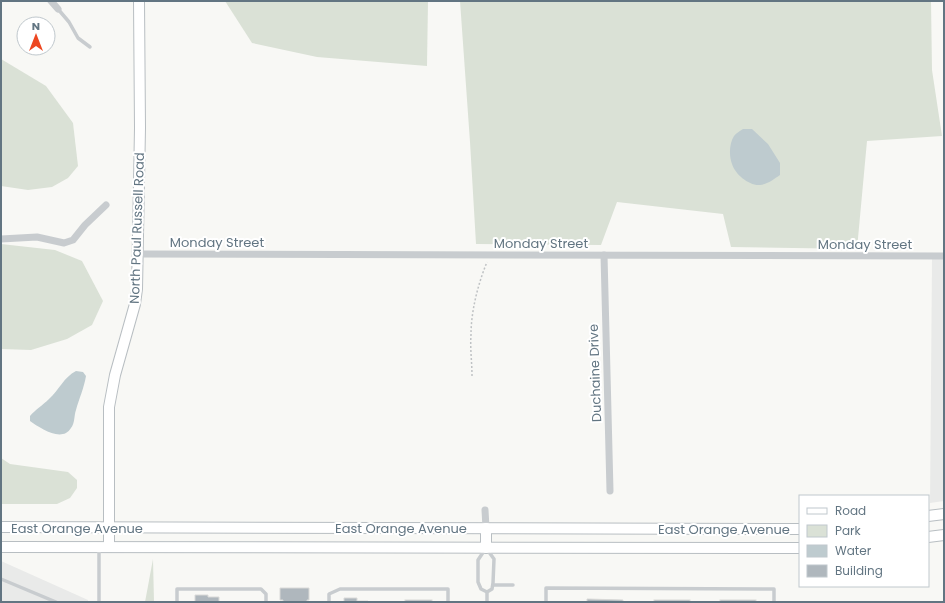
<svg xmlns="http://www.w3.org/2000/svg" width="945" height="603" font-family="Poppins,sans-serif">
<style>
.built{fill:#e9eae9}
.green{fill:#dae1d6}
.water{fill:#becbcf}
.building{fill:#afb7bd;stroke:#dadad8}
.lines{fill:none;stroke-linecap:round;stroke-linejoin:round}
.secondary-casing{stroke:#b8bec2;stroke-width:12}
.path{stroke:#bfc2c4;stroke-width:1.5;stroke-dasharray:2 2;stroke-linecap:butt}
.lane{stroke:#c8cccf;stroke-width:3.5}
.street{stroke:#c8cccf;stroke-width:7}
.secondary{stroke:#fff;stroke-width:10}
.labels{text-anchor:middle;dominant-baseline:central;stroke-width:4;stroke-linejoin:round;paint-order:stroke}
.street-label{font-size:13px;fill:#627582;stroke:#fff}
</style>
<rect width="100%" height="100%" fill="#f8f8f5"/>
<g class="built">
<path d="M932 258H944V501L930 503Z"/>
<path d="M1 561 88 600V602H1Z"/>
</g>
<g class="green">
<path d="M225 1H428L427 66 317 57 252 43Z"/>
<path d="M460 1H931L932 70 942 136 867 141 857 249 731 247 723 214 617 202 601 245 476 244 470 142Z"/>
<path d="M1 59 46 86 73 123 78 166 68 178 52 187 28 190 1 186Z"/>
<path d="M1 244 55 250 82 261 103 301 92 325 67 339 31 350 1 349Z"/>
<path d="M1 458 10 464 68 472 77 480V488L70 498 57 504H1Z"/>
<path d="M153 559 154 602H145Z"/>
</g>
<g class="water">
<path d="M743 129H752L768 144 780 163V175C774 179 768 184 760 185 749 186 735 174 732 164 729 156 729 144 734 136 736 133 740 131 743 129Z"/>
<path d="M76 371 83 372 86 376C84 388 79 399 76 410 74 415 75 423 71 428 62 443 40 428 30 421V416C35 410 43 405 49 399 59 390 64 377 76 371Z"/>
</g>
<g class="building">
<path d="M280 588H309V600H307V602H283V600H280Z"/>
<path d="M195 595H208V597H219V602H223H195Z"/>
<path d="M344 598H357V601H368V602H344Z"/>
<path d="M587 599 623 600V602H587Z"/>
<rect x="405" y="600" width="27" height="2"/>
<rect x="654" y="600" width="36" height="2"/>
<rect x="720" y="600" width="36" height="2"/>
</g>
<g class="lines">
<defs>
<g id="secondary">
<path d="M928 516 944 514"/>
<path d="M1 527 800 529"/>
<path d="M486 528V548"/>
<path d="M928 537 944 535"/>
<path d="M1 547 800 548"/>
<path d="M109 547V407L115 375 135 304 137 289 140 128 139 1"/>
</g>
</defs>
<use href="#secondary" class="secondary-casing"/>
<path class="path" d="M472 376C472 362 470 349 471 335 471 311 478 284 487 262"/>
<g class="lane">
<path d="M58 9 69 22 78 38 90 47"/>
<path d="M99 548V602"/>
<path d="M486 548 494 559 493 583 492 589 487 592 481 589 478 582V560Z"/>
<path d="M1 579 56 602"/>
<path d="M493 585H513"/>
<path d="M177 602V589H261L266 594V602"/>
<path d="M329 602V594L340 589H448V602"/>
<path d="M487 602V592"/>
<path d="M546 602V588L774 589V602"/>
</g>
<g class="street">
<path d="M51 1 58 9"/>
<path d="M1 239 37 237 64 243 73 240 85 225 106 205"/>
<path d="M138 254 944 256"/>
<path d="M604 255 610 491"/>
<path d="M485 510 486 528"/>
</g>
<use href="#secondary" class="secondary"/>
</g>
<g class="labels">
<g class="street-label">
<text transform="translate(137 228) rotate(-88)">North Paul Russell Road</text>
<text x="217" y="242">Monday Street</text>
<text x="541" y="243">Monday Street</text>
<text x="865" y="244">Monday Street</text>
<text transform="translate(595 373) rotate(-92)">Duchaine Drive</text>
<text x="77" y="528">East Orange Avenue</text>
<text x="401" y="528">East Orange Avenue</text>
<text x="724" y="529">East Orange Avenue</text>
</g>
</g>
<rect width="945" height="603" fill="none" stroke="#627582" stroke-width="4"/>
<rect x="799" y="495" width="130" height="92" fill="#ffffff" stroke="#c0c8cd"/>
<rect x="807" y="508" width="20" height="6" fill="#ffffff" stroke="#c0c8cd"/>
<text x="835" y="515" font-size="12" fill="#627582">Road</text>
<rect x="807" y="525" width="20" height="12" fill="#dae1d6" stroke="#c0c8cd"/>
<text x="835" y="535" font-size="12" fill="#627582">Park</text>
<rect x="807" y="545" width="20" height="12" fill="#becbcf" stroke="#c0c8cd"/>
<text x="835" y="555" font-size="12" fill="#627582">Water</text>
<rect x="807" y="565" width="20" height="12" fill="#afb7bd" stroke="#c0c8cd"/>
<text x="835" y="575" font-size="12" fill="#627582">Building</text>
<g transform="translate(36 36)"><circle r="19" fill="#ffffff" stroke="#c0c8cd"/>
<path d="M0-3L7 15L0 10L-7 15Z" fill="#ed4721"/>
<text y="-6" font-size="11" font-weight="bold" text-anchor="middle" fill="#627582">N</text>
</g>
</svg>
